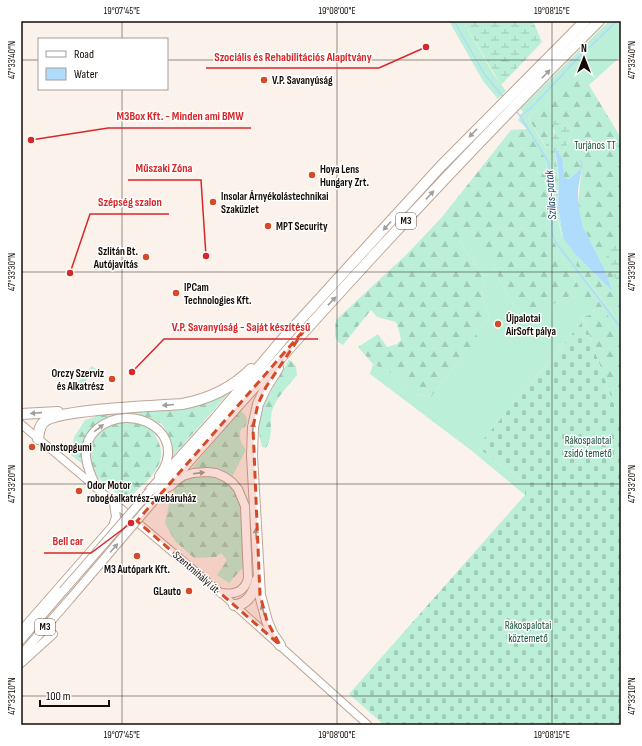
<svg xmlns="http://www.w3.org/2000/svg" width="642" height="746" font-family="'Sofia Sans Condensed',sans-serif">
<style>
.grass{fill:#bbefd7}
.forest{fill:url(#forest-firs)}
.wetland{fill:url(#wetland-marsh)}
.cemetery{fill:url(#cemetery-stones)}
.water{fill:#b0dcfc}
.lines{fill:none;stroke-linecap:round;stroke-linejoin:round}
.stream{stroke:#b0dcfc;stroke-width:1.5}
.secondary-casing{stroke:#bca697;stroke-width:9}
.primary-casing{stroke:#bca697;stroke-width:10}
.highway-casing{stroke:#bca697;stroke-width:12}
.secondary{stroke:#fff;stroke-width:7}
.primary{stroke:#fff;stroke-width:8}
.highway{stroke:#fff;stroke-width:10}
.primary-bridge-casing{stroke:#bca697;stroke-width:10;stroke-linecap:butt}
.primary-bridge{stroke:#fff;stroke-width:8}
.oneway{fill:#a19e9c}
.marked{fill:#d54b28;fill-opacity:0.2;stroke:#d54b28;stroke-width:3;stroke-dasharray:8 5;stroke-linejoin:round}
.ticks{fill:none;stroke:#140c07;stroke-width:1;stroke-opacity:0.45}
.poi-dot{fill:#d54b28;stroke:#fff;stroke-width:1.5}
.labels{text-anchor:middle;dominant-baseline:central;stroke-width:3;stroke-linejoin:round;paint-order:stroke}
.shield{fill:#fff;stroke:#5a5551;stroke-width:1}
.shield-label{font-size:10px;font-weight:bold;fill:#140c07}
.poi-label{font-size:11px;font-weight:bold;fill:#140c07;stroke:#fff;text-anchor:start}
.park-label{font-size:11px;fill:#194e3a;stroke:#fff}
.street-label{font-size:11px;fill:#140c07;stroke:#fff}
.water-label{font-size:12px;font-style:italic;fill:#1a4460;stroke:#fff}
.leader{fill:none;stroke:#d62828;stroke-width:1.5}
.callout-dot{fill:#d62828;stroke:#fff;stroke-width:1.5}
.callout-label{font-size:12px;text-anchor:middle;font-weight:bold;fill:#d62828;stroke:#fff;stroke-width:3;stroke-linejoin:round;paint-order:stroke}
.neatline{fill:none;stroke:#140c07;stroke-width:1.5}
.ticks-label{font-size:10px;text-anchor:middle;fill:#140c07}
</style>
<defs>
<pattern id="forest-firs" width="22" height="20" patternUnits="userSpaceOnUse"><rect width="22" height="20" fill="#bbefd7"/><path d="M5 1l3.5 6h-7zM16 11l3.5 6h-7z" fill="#a0ccb7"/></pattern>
<pattern id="wetland-marsh" width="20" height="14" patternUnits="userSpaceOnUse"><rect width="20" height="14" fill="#bbefd7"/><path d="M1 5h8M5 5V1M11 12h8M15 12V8" fill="none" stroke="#a0ccb7"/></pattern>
<pattern id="cemetery-stones" width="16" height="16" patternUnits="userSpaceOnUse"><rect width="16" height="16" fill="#bbefd7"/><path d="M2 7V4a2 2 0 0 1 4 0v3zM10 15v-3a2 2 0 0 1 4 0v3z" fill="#a0ccb7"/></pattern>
</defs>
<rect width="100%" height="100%" fill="#fcf2ec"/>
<g class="grass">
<path d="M449 21H463L494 75 506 91 498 99 483 81Z"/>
<path d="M609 21H621V56L589 85 576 72 528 118 548 151 554 167 557 214 559 224 562 236 575 254H569L577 262 576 265 580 271 621 324V335L590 289 581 285 579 287 595 313 581 318 584 320 477 447 525 483V495L472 451 370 374 373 364 393 374 415 394 431 397 467 349 475 331 490 320 482 299 484 276 460 243 462 235 458 222 473 236 486 254 495 268 501 284 517 310 535 316 545 310 551 305 568 297 579 287 553 241 549 221 548 179 527 129 518 120 523 112 520 109Z"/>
<path d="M92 366 96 369 77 391 73 388Z"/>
<path d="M611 379 616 382 619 391H621V413L619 415 611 397 614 390Z"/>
</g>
<g class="forest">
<path d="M576 71 589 85 621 138V162L618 165 621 167V324L580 271 576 265 577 262 572 259 569 254H575L611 290 604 268 583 227 578 203 582 168 569 179 564 177V165L560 153 565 149 572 132 566 120 553 130 555 136 548 139 545 145 528 118Z"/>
<path d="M527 129 547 162 549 221 553 241 579 287 582 285 590 289 621 335V391H619L616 382 612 380 614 390 611 397 584 320 581 318 595 313 593 309 583 307 579 288 568 297 551 305 546 310 535 316 517 310 501 284 495 268 473 236 466 235 459 224 462 235 460 243 484 276 482 299 490 320 475 331 481 349H467L431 397 415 394 393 374 373 364 358 347 378 334 387 347 397 344 401 340 399 331 396 322 377 317 371 310 343 345C332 340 335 330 336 320L408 253 442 217 511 130Z"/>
<path d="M289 359 296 366 297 375C288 386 276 398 272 411 269 424 274 434 266 448L262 447 258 428 260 411Z"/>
<path d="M228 390 227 395 172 457 170 438 162 424 145 417 129 414 111 418 94 426 85 436 82 454 85 466 71 455 74 437 85 420 108 412 154 410Z"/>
<path d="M240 410 246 416 247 421 245 427 241 429C238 438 241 443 246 450L231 479 193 471 192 468Z"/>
<path d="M116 421C132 421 145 420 155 435 167 455 160 467 146 482 138 490 132 492 129 503 120 495 102 483 95 475 87 465 90 446 96 436 101 429 109 424 116 421Z"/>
<path d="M211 474C220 478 231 482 237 491 246 506 246 545 247 563L229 583 217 575 227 560 221 553 216 557 194 558 175 541 165 523C169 507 170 484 189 478 196 475 204 475 211 474Z"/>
</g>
<g class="wetland">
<path d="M463 21H533L542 42 501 85Z"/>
<path d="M566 120 572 132 565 149 560 153 555 149 558 173 559 178 558 206 563 238 557 214 554 167 545 145 548 139 555 136 553 121Z"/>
<path d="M621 238V303L619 300 620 289 606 257 610 247Z"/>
</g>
<path class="cemetery" d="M584 320 611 397 621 420V725H384L349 694 525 495V483L477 447Z"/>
<path class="water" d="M555 148C564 156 564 166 564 177L569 179 582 168 578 189V203L583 227 604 268 612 291 575 254 563 238 558 206 559 178Z"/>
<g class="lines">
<g class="stream">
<path d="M454 21 485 75 504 98"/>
<path d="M516 111 520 116 549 163 552 233 554 240 621 328"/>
<path d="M520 116 530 109 578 58 617 21"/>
<path d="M581 161 582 168"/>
</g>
<defs>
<path id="secondary" d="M21 424 221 593 368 725"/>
<g id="primary">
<path d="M97 488C92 478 87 468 86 457 85 446 89 436 97 429 131 400 191 433 159 476"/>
<path d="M157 497 164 489 171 486 177 480 183 476 193 473 207 472 216 473 225 477 232 482 238 489 245 506 248 578C245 592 234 595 221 593"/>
<path d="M21 631 113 526 116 517 114 503"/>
<path d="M21 640 63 591"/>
<path d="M21 655 70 599"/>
<path d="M21 663 53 634"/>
</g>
<g id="highway">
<path d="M278 368 266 387 258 404 253 427 252 456 260 595 267 621 272 633 280 645"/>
<path d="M21 414 58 412"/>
<path d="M38 439C39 432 39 426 44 422 57 409 159 406 182 404 209 399 231 389 251 369"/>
<path d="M164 489C305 329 447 171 599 21"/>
<path d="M150 491 216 418 281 341 441 166 585 21"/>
<path d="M234 605C248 605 254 592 257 580"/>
</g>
</defs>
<use href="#secondary" class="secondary-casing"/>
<use href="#primary" class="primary-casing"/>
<use href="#highway" class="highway-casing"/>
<use href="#secondary" class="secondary"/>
<use href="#primary" class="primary"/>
<use href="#highway" class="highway"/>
<defs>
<g id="primary-bridge">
<path d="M63 591 150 491"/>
<path d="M70 599 157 497"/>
</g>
</defs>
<use href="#primary-bridge" class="primary-bridge-casing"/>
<use href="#primary-bridge" class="primary-bridge"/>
</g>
<defs><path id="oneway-solid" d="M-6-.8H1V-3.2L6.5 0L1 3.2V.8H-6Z"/></defs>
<g class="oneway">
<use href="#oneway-solid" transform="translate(546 74) rotate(-46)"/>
<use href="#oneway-solid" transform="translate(473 133) rotate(134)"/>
<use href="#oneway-solid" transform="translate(430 195) rotate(-47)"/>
<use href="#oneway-solid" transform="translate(387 226) rotate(132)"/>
<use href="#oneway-solid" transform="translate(332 301) rotate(-47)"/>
<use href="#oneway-solid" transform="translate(168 405) rotate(175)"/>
<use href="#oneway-solid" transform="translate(36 413) rotate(176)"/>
<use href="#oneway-solid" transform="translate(99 428) rotate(-38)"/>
<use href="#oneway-solid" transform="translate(253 428) rotate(-86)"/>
<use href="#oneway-solid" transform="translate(199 473) rotate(-7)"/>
<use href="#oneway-solid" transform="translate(256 534) rotate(-94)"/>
<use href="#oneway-solid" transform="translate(114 548) rotate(-49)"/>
<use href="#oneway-solid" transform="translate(263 610) rotate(-106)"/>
</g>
<path class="marked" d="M305 329 266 387 258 404 253 427 260 595 267 621 280 645 137 521Z"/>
<path class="ticks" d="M122 21V39M337 21V725M552 21V725M21 60H39M167 60H621M122 89V725M21 272H621M21 484H621M21 696H621"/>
<g class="poi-dot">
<circle cx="264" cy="80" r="4"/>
<circle cx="312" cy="175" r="4"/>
<circle cx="213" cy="202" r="4"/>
<circle cx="268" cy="226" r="4"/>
<circle cx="146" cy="257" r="4"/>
<circle cx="176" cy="293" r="4"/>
<circle cx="498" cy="324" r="4"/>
<circle cx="112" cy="379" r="4"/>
<circle cx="32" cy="447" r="4"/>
<circle cx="79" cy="491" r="4"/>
<circle cx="137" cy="556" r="4"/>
<circle cx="189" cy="591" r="4"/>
</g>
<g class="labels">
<g class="shield">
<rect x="396" y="213" width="20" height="16" rx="3"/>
<rect x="35" y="619" width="20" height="16" rx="3"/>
</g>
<g class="shield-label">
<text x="406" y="221">M3</text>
<text x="45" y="627">M3</text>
</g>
<g class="poi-label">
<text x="272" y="80">V.P. Savanyúság</text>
<text x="320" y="169">Hoya Lens<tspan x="320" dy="13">Hungary Zrt.</tspan></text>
<text x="221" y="196">Insolar Árnyékolástechnikai<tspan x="221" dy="13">Szaküzlet</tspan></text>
<text x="276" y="226">MPT Security</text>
<text x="138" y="251" text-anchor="end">Szlitán Bt.<tspan x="138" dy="13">Autójavítás</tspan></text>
<text x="184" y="287">IPCam<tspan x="184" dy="13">Technologies Kft.</tspan></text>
<text x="506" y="318">Újpalotai<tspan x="506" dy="13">AirSoft pálya</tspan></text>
<text x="104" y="373" text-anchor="end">Orczy Szerviz<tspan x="104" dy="13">és Alkatrész</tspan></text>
<text x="40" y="447">Nonstopgumi</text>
<text x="87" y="485">Odor Motor<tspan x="87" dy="13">robogóalkatrész-webáruház</tspan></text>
<text x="137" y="569" text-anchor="middle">M3 Autópark Kft.</text>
<text x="181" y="591" text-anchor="end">GLauto</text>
</g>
<g class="park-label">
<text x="595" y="145">Turjános TT</text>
<text x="588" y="440">Rákospalotai<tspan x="588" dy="13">zsidó temető</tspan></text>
<text x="528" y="625">Rákospalotai<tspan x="528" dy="13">köztemető</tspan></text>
</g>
<g class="street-label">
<text transform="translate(196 572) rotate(41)">Szentmihályi út</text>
</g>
<g class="water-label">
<text transform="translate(551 195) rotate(-94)">Szilas-patak</text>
</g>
</g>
<path class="leader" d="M426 47L379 68H206M31 140L108 128H251M206 256L201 180H128M70 273L90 214H169M132 372L164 339H318M131 523L91 553H44"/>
<g class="callout-dot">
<circle cx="426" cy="47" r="4"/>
<circle cx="31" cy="140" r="4"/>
<circle cx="206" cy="256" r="4"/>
<circle cx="70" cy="273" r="4"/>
<circle cx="132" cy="372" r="4"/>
<circle cx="131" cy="523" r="4"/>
</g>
<g class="callout-label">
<text x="293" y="61">Szociális és Rehabilitációs Alapítvány</text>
<text x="180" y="120">M3Box Kft. - Minden ami BMW</text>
<text x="164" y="172">Műszaki Zóna</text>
<text x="130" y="206">Szépség szalon</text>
<text x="241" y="331">V.P. Savanyúság - Saját készítésű</text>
<text x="68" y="545">Bell car</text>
</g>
<rect width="642" height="746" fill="none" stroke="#ffffff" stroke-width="44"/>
<rect x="38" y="38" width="130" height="52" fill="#ffffff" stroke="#a19e9c"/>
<rect x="46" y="51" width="20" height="6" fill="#ffffff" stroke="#a19e9c"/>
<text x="74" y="58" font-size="12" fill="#140c07">Road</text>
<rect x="46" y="68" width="20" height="12" fill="#b0dcfc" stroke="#a19e9c"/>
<text x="74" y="78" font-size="12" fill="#140c07">Water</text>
<g transform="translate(584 58)" stroke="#ffffff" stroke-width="3" paint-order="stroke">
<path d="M0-3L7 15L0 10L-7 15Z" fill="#140c07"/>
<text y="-6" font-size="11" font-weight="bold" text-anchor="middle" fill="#140c07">N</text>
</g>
<path d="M40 700v6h69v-6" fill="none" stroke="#140c07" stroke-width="2"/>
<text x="46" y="700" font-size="12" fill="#140c07" stroke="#ffffff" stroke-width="3" paint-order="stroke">100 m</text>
<rect x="22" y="22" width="598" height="702" class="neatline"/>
<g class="ticks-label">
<text x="122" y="14">19°07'45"E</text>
<text x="337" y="14">19°08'00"E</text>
<text x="552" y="14">19°08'15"E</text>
<text transform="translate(11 60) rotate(-90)" y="4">47°33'40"N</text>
<text transform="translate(631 60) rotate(-90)" y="4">47°33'40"N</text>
<text transform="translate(11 272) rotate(-90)" y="4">47°33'30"N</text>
<text transform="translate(631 272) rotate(-90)" y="4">47°33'30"N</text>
<text transform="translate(11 484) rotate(-90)" y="4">47°33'20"N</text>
<text transform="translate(631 484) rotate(-90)" y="4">47°33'20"N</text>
<text transform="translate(11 696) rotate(-90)" y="4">47°33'10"N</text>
<text transform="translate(631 696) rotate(-90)" y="4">47°33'10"N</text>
<text x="122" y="738">19°07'45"E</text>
<text x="337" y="738">19°08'00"E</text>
<text x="552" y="738">19°08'15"E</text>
</g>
</svg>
